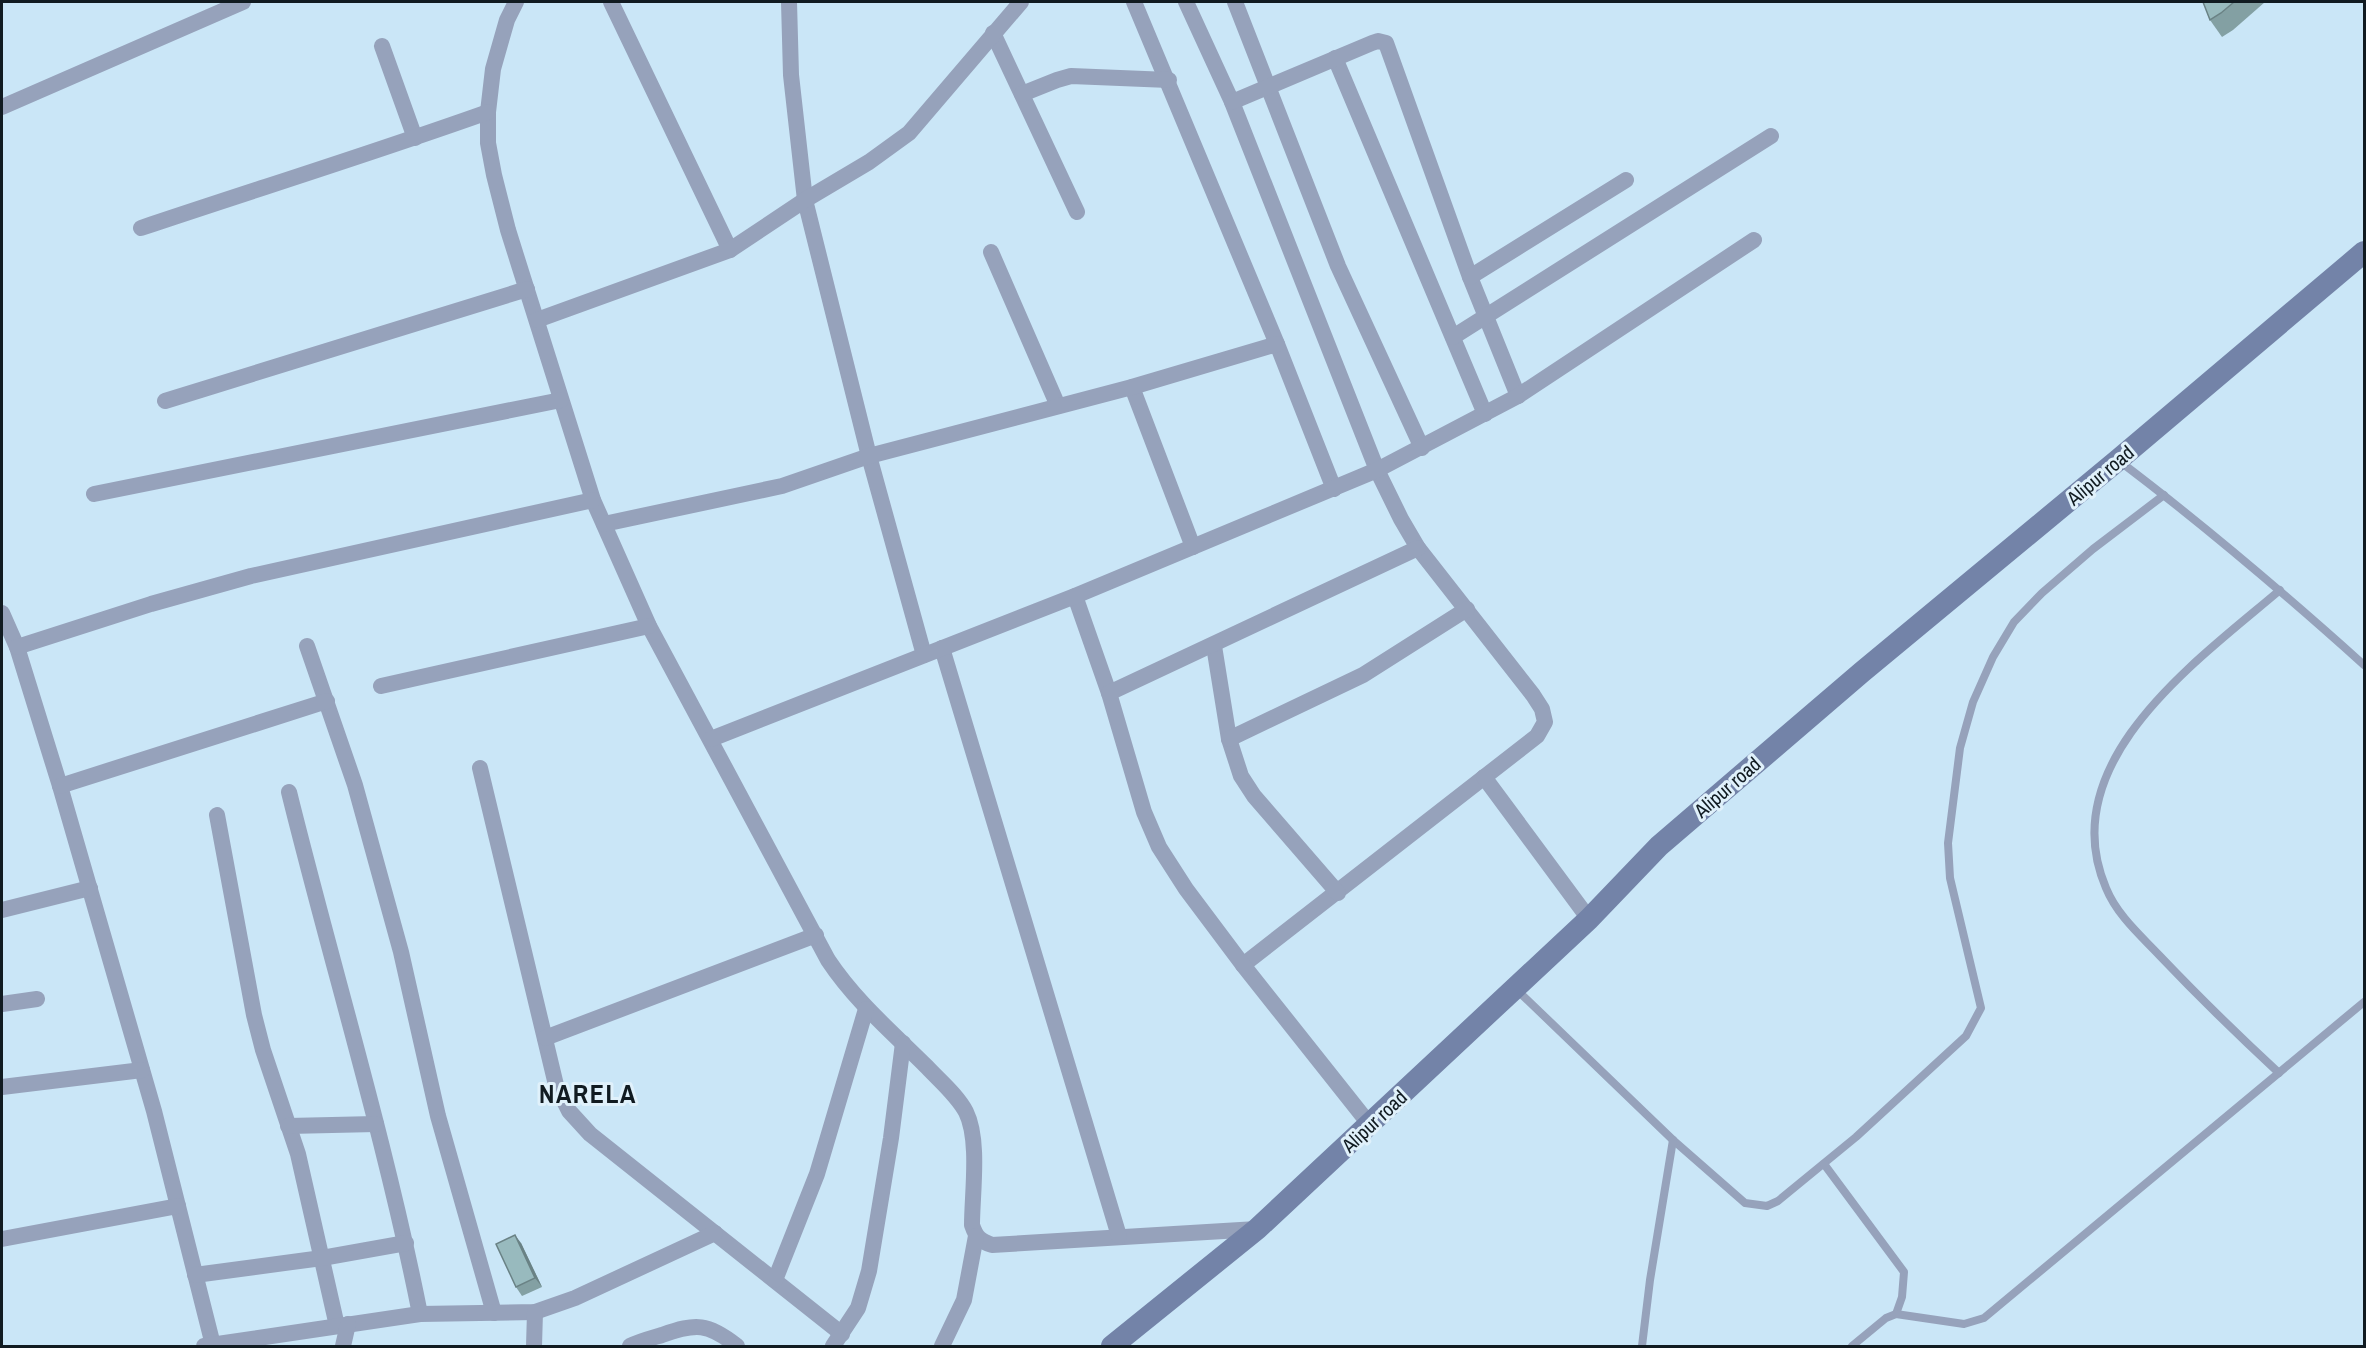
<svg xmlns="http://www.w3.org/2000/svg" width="2366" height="1348" font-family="'Archivo Narrow',sans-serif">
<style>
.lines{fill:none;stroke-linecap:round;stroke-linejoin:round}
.lane{stroke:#96a2bb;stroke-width:8}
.street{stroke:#96a2bb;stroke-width:16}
.secondary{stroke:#7383a8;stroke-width:22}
.wall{fill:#83a0a3}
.shaded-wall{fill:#6a8285}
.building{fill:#98babe;stroke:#6a8285;stroke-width:1.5}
.labels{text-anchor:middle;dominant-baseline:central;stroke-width:6;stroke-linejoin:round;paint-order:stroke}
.street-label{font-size:20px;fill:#111b21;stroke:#e0f1fb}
.district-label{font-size:26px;font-weight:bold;letter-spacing:1.5px;fill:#111b21;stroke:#e0f1fb}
</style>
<rect width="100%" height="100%" fill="#cae6f7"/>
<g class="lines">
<g class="lane">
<path d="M2118 460C2204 525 2285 594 2364 665"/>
<path d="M1516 989 1673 1140 1745 1203 1767 1206 1778 1201 1856 1137 1966 1036 1981 1008 1950 878 1948 843 1960 748 1973 702 1993 657 2014 622 2042 593 2093 549 2164 495"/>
<path d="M2279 1073C2238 1035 2198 996 2159 955 2140 935 2117 915 2106 888 2052 762 2198 660 2280 590"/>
<path d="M1824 1164 1904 1272 1902 1297 1896 1314"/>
<path d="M1642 1346 1650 1280 1673 1140"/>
<path d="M1852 1346 1886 1318 1896 1314 1964 1324 1984 1318 2364 1002"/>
</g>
<g class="street">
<path d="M516 2 507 20 493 69 488 112V143L494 175 508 230 593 500 649 626 828 960C856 1002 892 1032 927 1067 940 1081 957 1095 966 1112 980 1140 972 1194 972 1225 976 1237 980 1241 992 1245L1257 1229"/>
<path d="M611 2 730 250"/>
<path d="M789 2 791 75 805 200 869 456 924 655"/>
<path d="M1134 2 1277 344 1334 489"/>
<path d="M1186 2 1232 102 1377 470 1401 519 1418 548 1533 695 1542 709 1545 722 1537 736 1243 965"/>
<path d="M1235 2 1338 266 1422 448"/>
<path d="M993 33 1077 212"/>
<path d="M382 46 415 138"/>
<path d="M1335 58 1485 414"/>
<path d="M1022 94 1057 80 1071 76 1169 80"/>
<path d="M1232 102 1372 43 1378 41 1386 43 1470 277 1518 396"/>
<path d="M2 107 243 2"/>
<path d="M141 228C257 189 373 153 488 112"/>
<path d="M991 252 1058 406"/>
<path d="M1470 277 1626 180"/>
<path d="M537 320 730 250 805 200 869 162 909 133 1021 2"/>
<path d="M1453 337 1771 136"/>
<path d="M1132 387 1193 547"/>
<path d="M165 401 527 289"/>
<path d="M94 494 561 400"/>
<path d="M604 524 782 486 869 456 1132 387 1277 344"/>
<path d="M1075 596 1109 693 1144 812 1159 847 1186 889 1243 965 1370 1125"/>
<path d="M2 613 17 647 60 786 154 1111 213 1345"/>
<path d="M307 646 355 785 401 952 438 1116 494 1313"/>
<path d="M1214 646 1229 739 1241 776 1254 796 1338 893"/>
<path d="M17 647 151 604 251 576 593 500"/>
<path d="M942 648 1119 1236"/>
<path d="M381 686 649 626"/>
<path d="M1109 693 1418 548"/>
<path d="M711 739 1075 596 1377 470 1518 396 1754 240"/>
<path d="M1229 739 1363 675 1467 609"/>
<path d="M480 768 556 1085 569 1111 590 1134 842 1334"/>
<path d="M1484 777 1589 919"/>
<path d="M60 786 327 701"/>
<path d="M289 792C332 966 385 1138 420 1314"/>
<path d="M217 815 254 1015 263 1050 298 1154 337 1326"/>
<path d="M2 910 90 888"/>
<path d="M2 1004 37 999"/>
<path d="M545 1038 816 935"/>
<path d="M2 1087 142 1070"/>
<path d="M288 1126 376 1124"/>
<path d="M2 1239 178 1206"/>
<path d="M195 1275 322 1258 406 1243"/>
<path d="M775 1280 817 1174 866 1009"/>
<path d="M204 1346 420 1314 535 1312 575 1298 715 1233"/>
<path d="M343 1346 348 1324"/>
<path d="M534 1346 535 1312"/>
<path d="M630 1346C640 1341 652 1338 662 1335 696 1323 708 1323 737 1346"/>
<path d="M833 1346 858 1308 869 1271 891 1138 903 1043"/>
<path d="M942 1346 964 1300 976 1236"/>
</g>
<path class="secondary" d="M1112 1346 1257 1229 1589 919 1659 846 1862 672 2118 460 2364 252"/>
</g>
<g class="wall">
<path d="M2203 2H2265L2233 30 2222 37 2210 20Z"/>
<path d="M521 1243 542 1287 522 1296 516 1287Z"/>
</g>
<path class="shaded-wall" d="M515 1235 521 1243 542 1287 535 1278Z"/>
<g class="building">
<path d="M2203 2H2234L2221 13 2210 20Z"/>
<path d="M515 1235 535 1278 516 1287 496 1244Z"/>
</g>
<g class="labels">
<g class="street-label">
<text transform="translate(2100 475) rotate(-40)">Alipur road</text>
<text transform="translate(1727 787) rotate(-41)">Alipur road</text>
<text transform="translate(1374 1121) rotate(-43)">Alipur road</text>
</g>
<g class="district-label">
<text x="588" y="1093">NARELA</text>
</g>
</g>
<rect width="2366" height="1348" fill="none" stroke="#111b21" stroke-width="6"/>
</svg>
